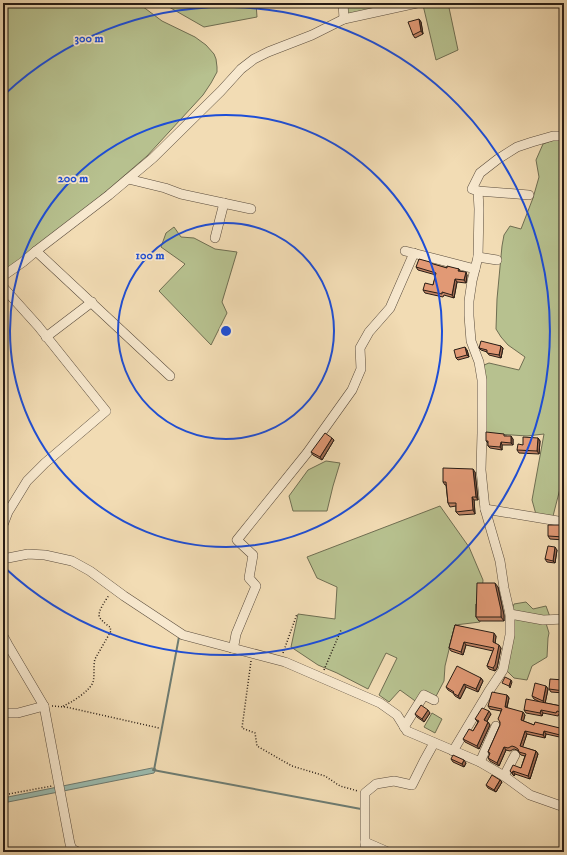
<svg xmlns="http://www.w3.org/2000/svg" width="567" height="855" font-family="'IM FELL DW Pica',serif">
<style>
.green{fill:#b7c18f;stroke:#6f6e52}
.water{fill:#9bbbaf;stroke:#6d7b71}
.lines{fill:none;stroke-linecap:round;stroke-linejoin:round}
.stream{stroke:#6d7b71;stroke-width:2}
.minor-casing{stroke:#5a4c3d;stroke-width:10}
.path{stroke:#271c15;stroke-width:1.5;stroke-dasharray:1 2;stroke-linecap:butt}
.minor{stroke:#f7e8ce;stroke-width:9}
.wall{fill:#c28465;stroke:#271c15}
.shaded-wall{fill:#9e6b52;stroke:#271c15}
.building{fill:#e19975;stroke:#271c15}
.ring{fill:none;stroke:#1d4ed8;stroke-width:2}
.centre{fill:#1d4ed8;stroke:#f7e8ce;stroke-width:2}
.ring-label{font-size:12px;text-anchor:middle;font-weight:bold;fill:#1d4ed8;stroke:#f7e8ce;stroke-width:3.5;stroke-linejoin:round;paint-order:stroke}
</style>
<rect width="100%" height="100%" fill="#f2dcb4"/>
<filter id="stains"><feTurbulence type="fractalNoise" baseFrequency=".005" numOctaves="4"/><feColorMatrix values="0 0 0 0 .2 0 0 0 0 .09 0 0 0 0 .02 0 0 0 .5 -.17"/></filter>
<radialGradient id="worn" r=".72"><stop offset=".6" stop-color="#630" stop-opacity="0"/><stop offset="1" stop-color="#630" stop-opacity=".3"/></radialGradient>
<g class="green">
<path d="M3 3H138L162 21 195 37 206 45 214 54 216 59 217 67V72L211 83 203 95 147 156 3 280Z"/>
<path d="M162 3H256L257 17 204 27Z"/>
<path d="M343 3H417L344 19Z"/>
<path d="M435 3H448L458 50 436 60 423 5Z"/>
<path d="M564 136V473L552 520 537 518 532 500 544 434 527 436 482 433 484 365 489 363 519 370 525 357 508 345 501 337 496 329 497 299 502 246 504 235 510 226 521 229 533 198 539 177 536 160 543 144Z"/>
<path d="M174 227 181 237 194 238 215 249 237 252 222 302 227 313 211 345 159 291 185 264 161 247 166 233Z"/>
<path d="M326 461 340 463 333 486 327 511H293L289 496 308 470Z"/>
<path d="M440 506 469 547 483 580 480 622 455 625 445 666 444 681 434 700 424 695 418 703 400 690 389 702 379 695 397 658 386 653 368 689 337 673 318 665 291 647 298 614 335 619 337 587 317 578 307 557Z"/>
<path d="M526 602 533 609 546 606 550 617 545 620 549 633 548 638 547 657 532 666 527 680 514 678 504 668 510 614 514 604Z"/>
<path d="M432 713 442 719 435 733 424 727Z"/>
</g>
<path class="water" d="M152 768 156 769 154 773 3 803V798Z"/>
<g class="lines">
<g class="stream">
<path d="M153 770 361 809"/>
<path d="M154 770 179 637"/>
</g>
<defs>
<g id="minor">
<path d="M343 3 344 19"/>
<path d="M128 179 165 188 181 194 251 209"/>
<path d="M478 191 529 195"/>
<path d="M215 238 224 203"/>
<path d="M36 251 170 376"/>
<path d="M405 251 475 269"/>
<path d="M478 257 497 260"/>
<path d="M3 276 23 262 36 251 109 195 153 158 221 91 241 69 254 59 268 52 312 35 344 19 417 3"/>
<path d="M3 287 38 326 106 411 45 463 27 481 8 512 3 525"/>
<path d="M46 337 92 302"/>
<path d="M485 509 564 522"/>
<path d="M3 559 28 554 45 555 72 561 90 571 124 596 183 635 285 662 380 703 397 715 407 731 480 762 504 776 530 795 564 807"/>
<path d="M510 614 543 620 564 619"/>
<path d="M3 632V636L8 645 44 706 70 844 72 849 78 852"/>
<path d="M232 648 234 645 236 634 256 586 249 578 253 555 237 540 307 453 352 390 361 369 360 348 369 332 390 308 414 253"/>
<path d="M3 713H18L44 706"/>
<path d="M404 727 424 695 434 700"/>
<path d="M453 751 489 691 503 670 510 635V614L504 588 500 561 485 509 481 470 482 433V380L479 362 471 341 469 316V301L472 281 478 257 479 209 478 191 472 189 480 173 498 159 517 147 532 142 553 136H564"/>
<path d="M480 762 496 726"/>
<path d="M504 776 515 755"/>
<path d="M365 842 388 852"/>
<path d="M365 852V793L376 784 394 781 412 785 424 761 434 743"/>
</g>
</defs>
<use href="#minor" class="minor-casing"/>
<g class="path">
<path d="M283 653 297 614"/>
<path d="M251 661 242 728 255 733 257 746 292 766 325 776 340 786 358 791"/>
<path d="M324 670 341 630"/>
<path d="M52 706 66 707 159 728"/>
<path d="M63 706C71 703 90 691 93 682 95 675 93 666 95 659L111 631 110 627C107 625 103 622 100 618 96 613 106 600 109 595"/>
<path d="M3 795 52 786"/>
<path d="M58 852 64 851"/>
</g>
<use href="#minor" class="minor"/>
</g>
<g class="wall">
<path d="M419 19 421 22 423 34 415 38 413 35Z"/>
<path d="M430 262 432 264 447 268 459 269 460 271 467 275 466 283 457 282 454 298 444 295 443 297 425 293 423 290 433 285 436 275 418 270 416 267Z"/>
<path d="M501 346 503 348 501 358 489 355 487 352 481 350 479 348Z"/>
<path d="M467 350 469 357 458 360 456 358Z"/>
<path d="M506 436 513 439V445H502V450L490 448 488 446V443L486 441Z"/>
<path d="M538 438 540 441 539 454 519 453 517 450 523 445Z"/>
<path d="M334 440 322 460 313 455 311 452Z"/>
<path d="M475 472 478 500H474L475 514 459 515 456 512V506L450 507 448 503 446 485H445L443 482Z"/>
<path d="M564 525V540L550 539 548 536Z"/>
<path d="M557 550 555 563 547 562 545 559Z"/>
<path d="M498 587 504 615V621H479L476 617V604Z"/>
<path d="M455 625 496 636 495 643 501 648 497 668 495 671 489 669 487 666 493 651 466 645 463 655 451 651 449 648Z"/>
<path d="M481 678 483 681 478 692 466 687 460 699 455 696 453 693 448 690 446 687Z"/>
<path d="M564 680V693L551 692 549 689Z"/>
<path d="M546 686 548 689 545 703 561 706 564 704V715L559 714 558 716 543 713 542 716 526 713 524 710 540 702 534 699 532 696Z"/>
<path d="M507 695 509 698 507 708 525 715 523 721 534 725 564 729V738L546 734 545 738 527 734 522 747 536 751 538 754 530 779 515 774 514 776 510 771 521 768 525 756 521 755 517 750 514 749 510 751 506 750 499 766 490 761 488 758 490 755 488 752 500 725 501 711 490 709 488 706Z"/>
<path d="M430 713 424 722 417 717 415 714Z"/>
<path d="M491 714 487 721 490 725 479 749 465 742 463 739 473 731 478 722 475 719Z"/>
<path d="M451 759 466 763 464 767 453 762Z"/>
<path d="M502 782 496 792 488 788 486 785Z"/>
</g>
<g class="shaded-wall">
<path d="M419 19 421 22 423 34 421 31Z"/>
<path d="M466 272 467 275 466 283 464 280Z"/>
<path d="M455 279 457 282 454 298 452 295Z"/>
<path d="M501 346 503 348 501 358 499 355Z"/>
<path d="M465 347 467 350 469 357 467 355Z"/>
<path d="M511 436 513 439V445L511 443Z"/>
<path d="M332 438 334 440 322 460 320 457Z"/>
<path d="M538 438 540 441 539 454 537 451Z"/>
<path d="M501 442 502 445V450L500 447Z"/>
<path d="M473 469 475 472 478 500 476 497Z"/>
<path d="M472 497 474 500 475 514 473 510Z"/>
<path d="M555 547 557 550 555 563 553 561Z"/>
<path d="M495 583 498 587 504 615V621L501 617Z"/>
<path d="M494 633 496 636 495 645 493 642Z"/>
<path d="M464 642 466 645 463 655 461 652Z"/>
<path d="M499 645 501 648 497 668 495 671 493 668Z"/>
<path d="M481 678 483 681 478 692 476 689Z"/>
<path d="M511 680 512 682 510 688 509 686Z"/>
<path d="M464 684 466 687 460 699 458 696Z"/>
<path d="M546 686 548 689 545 704 543 701Z"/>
<path d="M507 695 509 698 506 710 505 707Z"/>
<path d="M428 710 430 713 424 722 422 719Z"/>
<path d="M541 710 543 713 542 716 540 713Z"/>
<path d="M489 711 491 714 486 723 484 720Z"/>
<path d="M523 712 525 715 523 723 521 720Z"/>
<path d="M488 722 490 725 479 749 477 746Z"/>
<path d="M525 731 527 734 522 749 520 746Z"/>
<path d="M544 731 546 734 545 738 543 735Z"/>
<path d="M504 747 506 750 499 766 497 763Z"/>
<path d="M536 751 538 754 530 779 528 776Z"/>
<path d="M464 760 466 763 464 767 462 764Z"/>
<path d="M513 771 515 774 514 776 512 773Z"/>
<path d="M500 780 502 782 496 792 494 790Z"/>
</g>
<g class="building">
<path d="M419 19 421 31 413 35 408 22Z"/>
<path d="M419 259 430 262V263L447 268V266L459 269 458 271 466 272 464 280 455 279 452 295 442 292V294L423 290 425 283 433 285 436 273 416 267Z"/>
<path d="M481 341 501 346 499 355 487 353V350L479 348Z"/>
<path d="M465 347 467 355 456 358 454 350Z"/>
<path d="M486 432 504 434V436H511V443L501 442 500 447 488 446V441H486Z"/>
<path d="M325 433 332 438 320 457 311 452Z"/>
<path d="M523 437 538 438 537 451 517 450 518 444 523 445Z"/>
<path d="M443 468 473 469 476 497H472L473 510 456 512V503H448L446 482H443Z"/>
<path d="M548 525H564V537L548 536Z"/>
<path d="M548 546 555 547 553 561 545 559Z"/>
<path d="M477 583H495L501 610V617H476Z"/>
<path d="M455 625 494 633 493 642 499 645 495 665 493 668 487 666 494 648 464 642 461 652 449 648Z"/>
<path d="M457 666 481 678 476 689 464 684 458 696 453 693 454 692 446 687Z"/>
<path d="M505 677 511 680 509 686 502 683Z"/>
<path d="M550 679 564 680V691L549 689Z"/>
<path d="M535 683 546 686 543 701 532 696Z"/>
<path d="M492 692 507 695 505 707 523 712 521 720 534 725 535 722 564 729V736L544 731 543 735 525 731 520 746 536 751 528 776 513 771 512 773 510 771 513 765 521 768 526 754 519 752 518 749 515 747 512 746 508 748 504 747 497 763 488 758 490 753 488 752 500 725V722L498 719 502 709 488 706Z"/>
<path d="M526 699 561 706 562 704H564V713L557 711 556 713 541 710 540 713 524 710Z"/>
<path d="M421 705 428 710 422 719 415 714Z"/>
<path d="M482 708 489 711 484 720 488 722 477 746 463 739 469 729 473 731 479 721 475 719Z"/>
<path d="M453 755 464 760 462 764 451 759Z"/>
<path d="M492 775 500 780 494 790 486 785Z"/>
</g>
<g class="ring">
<circle cx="226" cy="331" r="108"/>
<circle cx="226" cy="331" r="216"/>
<path d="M5 94A324 324 0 1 1 5 568"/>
</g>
<circle cx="226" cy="331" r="6" class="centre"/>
<g class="ring-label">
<text x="89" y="42">300 m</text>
<text x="73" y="182">200 m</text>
<text x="150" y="259">100 m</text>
</g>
<rect width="567" height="855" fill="none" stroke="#f2dcb4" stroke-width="16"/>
<rect x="4" y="4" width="559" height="847" fill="none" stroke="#271c15" stroke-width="2"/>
<rect x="8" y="8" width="551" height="839" fill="none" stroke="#271c15"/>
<rect width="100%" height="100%" filter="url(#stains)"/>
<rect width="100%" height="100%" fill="url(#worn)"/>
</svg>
